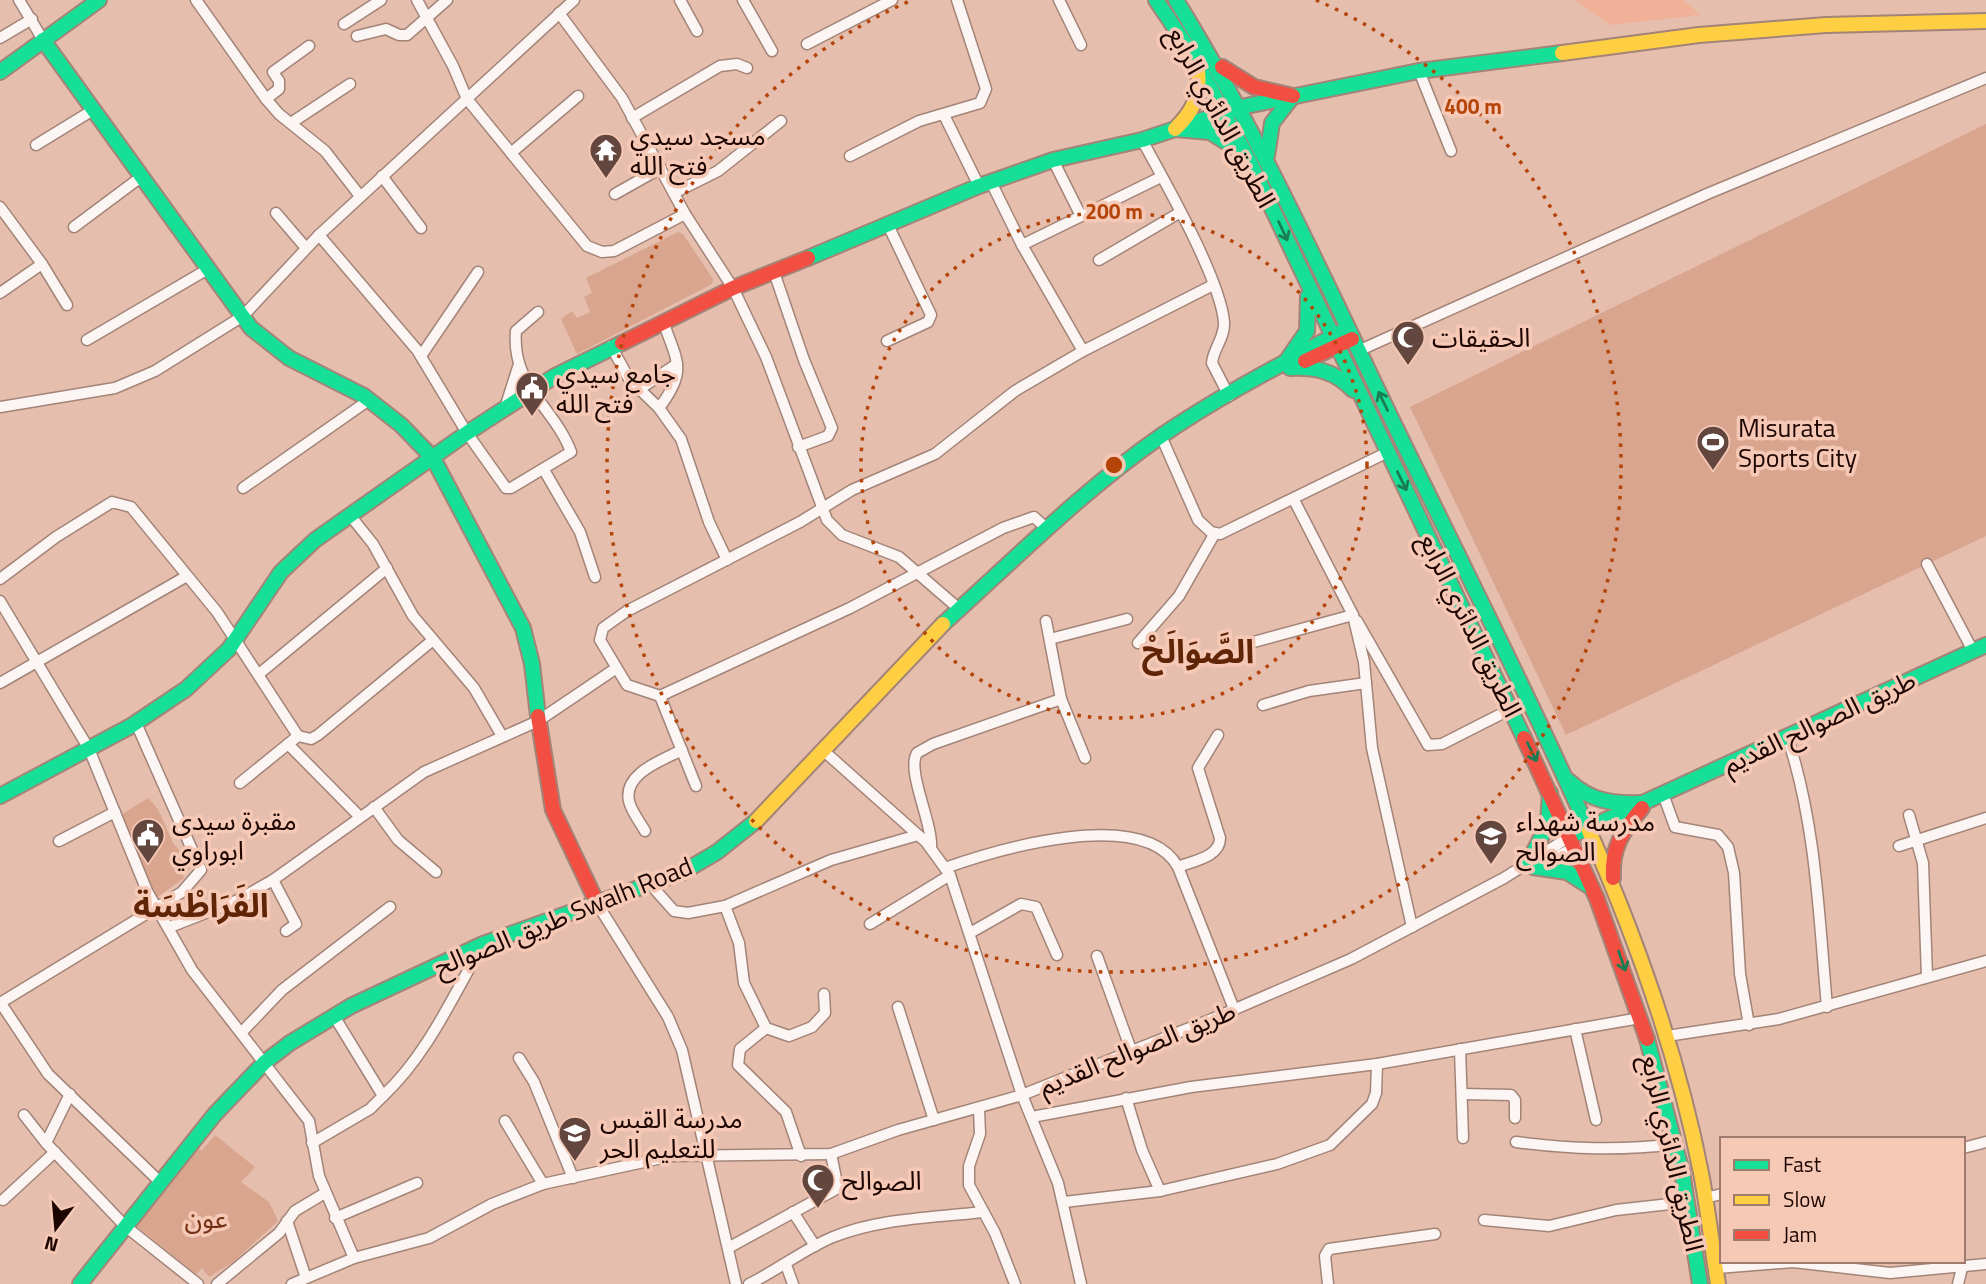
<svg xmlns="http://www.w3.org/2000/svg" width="1986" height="1284" font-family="'Titillium Web','Noto Sans Arabic',sans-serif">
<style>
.built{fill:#f0b198}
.green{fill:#d9a58f}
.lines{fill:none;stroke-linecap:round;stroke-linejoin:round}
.street-casing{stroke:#a38478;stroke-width:13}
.fast-casing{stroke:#a38478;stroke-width:18}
.slow-casing{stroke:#a38478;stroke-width:18}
.jam-casing{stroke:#a38478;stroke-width:18}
.street{stroke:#fbf5f3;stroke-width:10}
.fast{stroke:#16e098;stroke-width:14}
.slow{stroke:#ffcf43;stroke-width:14}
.jam{stroke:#f24e42;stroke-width:14}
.oneway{stroke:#197d54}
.ring{fill:none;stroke:#b54409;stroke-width:3.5;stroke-dasharray:3.5 7}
.labels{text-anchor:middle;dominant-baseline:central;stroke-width:7;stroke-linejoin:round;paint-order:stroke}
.street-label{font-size:26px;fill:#1d0500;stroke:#f6c9b7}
.poi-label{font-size:26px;fill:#1d0500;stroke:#f6c9b7;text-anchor:start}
.park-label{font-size:26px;fill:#733114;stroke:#f6c9b7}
.district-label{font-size:33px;font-weight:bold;fill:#602406;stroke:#f6c9b7}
.centre{fill:#b54409;stroke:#f6c9b7;stroke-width:3.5}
.ring-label{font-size:21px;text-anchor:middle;font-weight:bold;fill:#b54409;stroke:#f6c9b7;stroke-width:7;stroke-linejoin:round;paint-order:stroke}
</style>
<rect width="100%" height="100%" fill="#e6bead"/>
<path class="built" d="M1575 0H1684L1700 15 1610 25Z"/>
<g class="green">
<path d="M1986 124V536L1566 735 1410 407Z"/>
<path d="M678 232 683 234 713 279 712 284 577 354 561 319 572 311 577 318 590 312 584 297 592 293 586 278Z"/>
<path d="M148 798C162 810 165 828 174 844 179 852 188 857 193 866L182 874 184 878 156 898 119 816Z"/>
<path d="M215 1135 255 1167 241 1182 269 1202 278 1221 233 1262 209 1277 202 1268 197 1274 191 1270 136 1226 197 1149 202 1150Z"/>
</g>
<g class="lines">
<defs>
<g id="street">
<path d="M19 0 43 40"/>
<path d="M196 0 266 99 279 114 325 151 360 196"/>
<path d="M417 0 453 66 467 99 587 246 602 252 614 251 685 214"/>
<path d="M680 0 697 31"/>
<path d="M743 0 772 51"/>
<path d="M1059 0 1081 45"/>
<path d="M559 13 622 98 685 214 733 288 766 357 827 520 842 535 899 557 958 608"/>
<path d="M344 24 381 0"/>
<path d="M357 36 386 29 399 35H407L447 0"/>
<path d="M0 38 32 19"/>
<path d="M807 44 892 0"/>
<path d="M1419 71 1451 151"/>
<path d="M266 99 279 89V81L273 72 309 46"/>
<path d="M944 115 979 186"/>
<path d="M632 118 720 66 737 64 747 68"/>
<path d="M291 123 350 84"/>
<path d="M1142 140C1165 182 1220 278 1224 322 1225 338 1213 349 1212 363L1229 396"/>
<path d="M36 145 93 110"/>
<path d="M511 153 578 96"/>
<path d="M850 156 919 121 980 103 986 89 957 0"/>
<path d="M1053 160 1081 216"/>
<path d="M382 176 421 228"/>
<path d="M991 182 1022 245 1083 351"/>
<path d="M674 193 718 171 781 121"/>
<path d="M615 194 661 168"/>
<path d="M0 207 42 264 67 305"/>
<path d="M276 213 306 248"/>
<path d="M74 227 141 177"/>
<path d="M319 235 417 350 467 433 506 488H511L571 452C555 408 511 386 516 331L538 312"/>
<path d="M1022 245 1161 177"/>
<path d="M1099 260 1179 213"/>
<path d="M774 272 804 360 832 428 828 436 798 447"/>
<path d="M0 293 42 264"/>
<path d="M87 340 208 269"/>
<path d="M887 341 928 322 931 315 888 225"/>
<path d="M611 346 629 379 659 408 681 439 709 522 727 560"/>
<path d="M1358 351 1707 194 1986 78"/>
<path d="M421 356 478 272"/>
<path d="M638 390 677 364"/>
<path d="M0 407 115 388 155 371 243 316 319 235 574 0"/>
<path d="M505 408 519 364"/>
<path d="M659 408C688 370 677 362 663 321"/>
<path d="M1161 436 1198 520 1211 532 1220 534 1388 452"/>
<path d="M544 470 580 532 595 577"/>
<path d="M243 488 369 400"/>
<path d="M1294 500 1353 615 1364 662 1372 748 1412 927"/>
<path d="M349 514 373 544 413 616 474 688 502 736"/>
<path d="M1046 528 1034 517 1003 528 850 608 660 696 627 685 600 640 603 628 627 611 800 522 852 490 935 454 1015 391 1083 351 1213 285"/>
<path d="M1927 564 1973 651"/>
<path d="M0 579 56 537 112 502 131 507 217 612 298 736"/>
<path d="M0 601 89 749 147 891 192 970 309 1121 319 1176 354 1258"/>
<path d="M1046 621 1061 699 1085 758"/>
<path d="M1357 621 1428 745 1442 744 1511 709"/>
<path d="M1050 639 1127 619"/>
<path d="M1138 643 1179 596 1215 533"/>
<path d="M1246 644 1353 615"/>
<path d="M259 674 387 568"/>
<path d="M0 683 187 576"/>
<path d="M660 696 696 786"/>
<path d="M1263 705 1309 691 1366 683"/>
<path d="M1787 736C1816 823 1819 917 1827 1007"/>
<path d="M288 744 360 817"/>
<path d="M825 752 926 842 950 875 1022 1095 1058 1183 1081 1284"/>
<path d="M240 783 298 736 311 739 318 735 433 640"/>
<path d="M1663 794 1675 827 1718 835 1728 847 1734 873 1740 974 1749 1025"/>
<path d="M374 807 398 840 436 872"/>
<path d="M1909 815 1923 863 1927 977"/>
<path d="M645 831C640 822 631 811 629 801 623 773 663 760 682 750"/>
<path d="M59 841 115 812"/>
<path d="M1899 846 1986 818"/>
<path d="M931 848C933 823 906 771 917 753L933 744 1061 699"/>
<path d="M1178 867C1193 861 1220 857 1220 838L1198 768 1218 735"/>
<path d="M1534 867 1576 847"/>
<path d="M945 868C996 850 1143 805 1178 867L1234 1009"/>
<path d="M273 880 296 924 286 931"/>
<path d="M650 884 674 911 688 913 725 906 831 860 918 835"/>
<path d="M598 905 668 1017 682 1050 736 1284"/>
<path d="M725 906 739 943 744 983 766 1028 789 1036 812 1027 825 1013 824 994"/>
<path d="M870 924 950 875"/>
<path d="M170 927 236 901 273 880 424 772 538 721 615 669"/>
<path d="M970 933 1021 904 1036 907 1057 955"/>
<path d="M1097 956 1131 1050"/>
<path d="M0 1002 48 1074 159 1181"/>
<path d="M0 1003 182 892 201 870 136 723"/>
<path d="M898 1007 934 1120"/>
<path d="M766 1028 740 1049 738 1065 786 1112 801 1156"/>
<path d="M1575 1029 1596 1120"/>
<path d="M242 1032 282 990 390 907"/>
<path d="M1667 1036 1779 1019 1986 961"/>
<path d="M1460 1049 1463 1138"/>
<path d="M519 1058 534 1082 573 1178"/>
<path d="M1462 1094 1511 1095 1515 1100V1118"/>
<path d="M383 1096C427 1055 453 996 483 944"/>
<path d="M1126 1098 1142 1150 1160 1191"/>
<path d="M979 1109 980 1134 969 1166V1185L995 1233 1015 1284"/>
<path d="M24 1115 46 1143 125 1226 198 1284"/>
<path d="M1032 1117 1191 1087 1377 1064 1640 1018"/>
<path d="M505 1121 543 1184"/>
<path d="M1516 1142C1571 1149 1620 1151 1674 1144"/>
<path d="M46 1143 70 1094"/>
<path d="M312 1143 370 1109 383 1096 334 1016"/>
<path d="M1963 1148 1986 1142"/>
<path d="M1705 1198 1722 1194"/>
<path d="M3 1200 55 1152"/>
<path d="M1064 1202 1160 1191 1277 1164 1330 1145 1372 1104 1376 1093 1377 1064"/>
<path d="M793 1212 815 1246"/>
<path d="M335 1218 417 1183"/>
<path d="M1484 1220 1549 1226 1616 1210 1688 1202"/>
<path d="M287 1221 306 1278"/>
<path d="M728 1248 838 1188 831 1154"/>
<path d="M786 1265 793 1284"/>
<path d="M1717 1268 1793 1262 1890 1273 1986 1264"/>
<path d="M217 1284 279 1233 295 1211 325 1193"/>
<path d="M292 1284 354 1258 429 1238 492 1204 543 1184 671 1156 831 1154 898 1130 1022 1095 1212 1019 1351 959 1504 878 1571 836"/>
<path d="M749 1284C778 1270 804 1249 833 1237 880 1218 932 1218 982 1212"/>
<path d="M1328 1284 1325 1256 1329 1249 1435 1234"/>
<path d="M1958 1284 1962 1268"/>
</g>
<g id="fast">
<path d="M1156 0 1193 55 1250 162 1524 738"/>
<path d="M1176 0C1260 136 1325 281 1394 424 1460 560 1528 694 1589 831"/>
<path d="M43 40 251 328 289 358 364 396 401 425 433 458 523 628 532 664 538 716"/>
<path d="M0 72 99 0"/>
<path d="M1175 129 1210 132 1240 151"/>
<path d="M1267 156 1272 123 1293 96"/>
<path d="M808 258 979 186 1053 160 1142 140 1241 107 1419 71 1562 53"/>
<path d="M1287 360 1307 331 1308 296"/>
<path d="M1290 368C1316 367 1335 371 1353 390"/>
<path d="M943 624C1014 560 1082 491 1161 436 1218 397 1280 365 1341 332"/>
<path d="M1569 781C1590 801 1612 804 1640 803"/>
<path d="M0 796 131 726 186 689 229 649 281 572 315 540 467 433 555 376 622 343"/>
<path d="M1571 836 1986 645"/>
<path d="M1529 861 1548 824 1550 793"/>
<path d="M1533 867 1567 872 1592 888"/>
<path d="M1647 1039 1682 1172 1700 1284"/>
<path d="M80 1284 215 1114 265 1062 290 1043 351 1006 483 944 683 872 717 852 756 821"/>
</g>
<g id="slow">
<path d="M1562 53 1699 35 1826 25 1986 21"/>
<path d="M1175 129C1193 112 1201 95 1198 70"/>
<path d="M756 821 943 624"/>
<path d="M1589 831C1637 940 1678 1056 1701 1173 1708 1209 1712 1247 1718 1284"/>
</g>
<g id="jam">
<path d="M1222 67 1254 87 1293 96"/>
<path d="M622 343 733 288 808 258"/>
<path d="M1305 361 1352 339"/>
<path d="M538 716 553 810 598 905"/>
<path d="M1524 738 1597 899 1647 1039"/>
<path d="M1613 878C1611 848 1623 830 1642 808"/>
</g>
</defs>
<use href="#street" class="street-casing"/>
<use href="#fast" class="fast-casing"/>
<use href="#slow" class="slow-casing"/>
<use href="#jam" class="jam-casing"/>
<use href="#street" class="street"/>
<use href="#fast" class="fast"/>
<use href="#slow" class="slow"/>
<use href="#jam" class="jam"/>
</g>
<defs><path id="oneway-shaft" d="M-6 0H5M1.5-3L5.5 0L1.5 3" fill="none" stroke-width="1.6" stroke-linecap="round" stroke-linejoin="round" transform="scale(1.75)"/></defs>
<g class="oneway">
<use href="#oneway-shaft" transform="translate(1283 231) rotate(65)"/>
<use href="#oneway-shaft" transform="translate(1383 401) rotate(-116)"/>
<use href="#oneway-shaft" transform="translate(1402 481) rotate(64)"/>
<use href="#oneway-shaft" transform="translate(1532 752) rotate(64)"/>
<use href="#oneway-shaft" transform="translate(1622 961) rotate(71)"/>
</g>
<g class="ring">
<circle cx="1114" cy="465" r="253"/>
<path d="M1316 0A507 507 0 1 1 912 0"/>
</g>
<defs>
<symbol id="temple-pin" viewBox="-11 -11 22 30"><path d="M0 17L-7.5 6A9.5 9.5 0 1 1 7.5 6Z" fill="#63463d" stroke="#f6c9b7"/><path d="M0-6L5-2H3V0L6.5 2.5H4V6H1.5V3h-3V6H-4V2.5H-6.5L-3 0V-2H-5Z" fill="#fff"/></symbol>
<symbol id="mosque-pin" viewBox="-11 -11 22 30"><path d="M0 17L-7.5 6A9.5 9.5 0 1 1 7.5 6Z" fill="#63463d" stroke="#f6c9b7"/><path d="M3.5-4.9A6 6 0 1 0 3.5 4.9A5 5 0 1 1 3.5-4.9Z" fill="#fff"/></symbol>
<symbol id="civic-pin" viewBox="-11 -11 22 30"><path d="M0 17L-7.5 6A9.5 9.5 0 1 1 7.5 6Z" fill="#63463d" stroke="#f6c9b7"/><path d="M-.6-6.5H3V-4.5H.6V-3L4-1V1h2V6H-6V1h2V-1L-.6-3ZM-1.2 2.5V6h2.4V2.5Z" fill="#fff"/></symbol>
<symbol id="stadium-pin" viewBox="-11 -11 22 30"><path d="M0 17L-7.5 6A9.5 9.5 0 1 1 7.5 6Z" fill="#63463d" stroke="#f6c9b7"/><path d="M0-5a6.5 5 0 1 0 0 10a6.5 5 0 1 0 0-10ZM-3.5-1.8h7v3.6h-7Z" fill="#fff"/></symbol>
<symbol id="school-pin" viewBox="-11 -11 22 30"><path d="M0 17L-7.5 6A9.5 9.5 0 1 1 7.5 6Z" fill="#63463d" stroke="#f6c9b7"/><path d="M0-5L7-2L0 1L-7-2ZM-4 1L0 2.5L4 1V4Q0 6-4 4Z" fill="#fff"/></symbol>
</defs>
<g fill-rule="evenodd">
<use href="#temple-pin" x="587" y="131" width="38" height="52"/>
<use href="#mosque-pin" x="1389" y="318" width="38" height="52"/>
<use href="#civic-pin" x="513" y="369" width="38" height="52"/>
<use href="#stadium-pin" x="1694" y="423" width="38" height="52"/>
<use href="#civic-pin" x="129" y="816" width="38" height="52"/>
<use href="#school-pin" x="1472" y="817" width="38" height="52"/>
<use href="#school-pin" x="556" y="1114" width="38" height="52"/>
<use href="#mosque-pin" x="799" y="1161" width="38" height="52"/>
</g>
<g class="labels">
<g class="street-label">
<text transform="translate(1222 117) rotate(62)">الطريق الدائري الرابع</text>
<text transform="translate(1471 625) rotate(64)">الطريق الدائري الرابع</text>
<text transform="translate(1819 722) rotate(-25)">طريق الصوالح القديم</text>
<text transform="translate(563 916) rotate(-22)">طريق الصوالح Swalh Road</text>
<text transform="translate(1137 1048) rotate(-22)">طريق الصوالح القديم</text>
<text transform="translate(1673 1153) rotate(77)">الطريق الدائري الرابع</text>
</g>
<g class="poi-label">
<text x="630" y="135">مسجد سيدي<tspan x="630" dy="30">فتح الله</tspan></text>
<text x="1432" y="337">الحقيقات</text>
<text x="556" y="373">جامع سيدي<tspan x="556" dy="30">فتح الله</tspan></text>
<text x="1738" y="427">Misurata<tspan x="1738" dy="30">Sports City</tspan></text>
<text x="172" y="820">مقبرة سيدى<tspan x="172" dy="30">ابوراوي</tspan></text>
<text x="1516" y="821">مدرسة شهداء<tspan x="1516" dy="30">الصوالح</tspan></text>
<text x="600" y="1118">مدرسة القبس<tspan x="600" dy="30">للتعليم الحر</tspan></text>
<text x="842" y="1180">الصوالح</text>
</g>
<g class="park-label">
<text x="206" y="1218">عون</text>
</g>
<g class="district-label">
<text x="1198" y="651">الصَّوَالَحْ</text>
<text x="201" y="905">الفَرَاطْسَة</text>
</g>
</g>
<circle cx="1114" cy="465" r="10" class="centre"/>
<g class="ring-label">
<text x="1473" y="114">400 m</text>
<text x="1114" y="219">200 m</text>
</g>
<rect x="1720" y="1137" width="245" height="126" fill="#f6c9b7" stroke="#9f7b6e" stroke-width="2"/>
<rect x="1734" y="1160" width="35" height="10" fill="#16e098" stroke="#9f7b6e" stroke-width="2"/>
<text x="1783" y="1172" font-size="21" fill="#1d0500">Fast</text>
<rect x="1734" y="1195" width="35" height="10" fill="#ffcf43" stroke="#9f7b6e" stroke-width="2"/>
<text x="1783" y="1207" font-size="21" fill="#1d0500">Slow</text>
<rect x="1734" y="1230" width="35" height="10" fill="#f24e42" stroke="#9f7b6e" stroke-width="2"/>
<text x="1783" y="1242" font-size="21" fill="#1d0500">Jam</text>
<g transform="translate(56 1228) rotate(196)" stroke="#f6c9b7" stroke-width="5" paint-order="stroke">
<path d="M0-5L12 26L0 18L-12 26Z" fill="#1d0500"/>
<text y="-10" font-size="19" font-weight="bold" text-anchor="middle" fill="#1d0500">N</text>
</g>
</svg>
